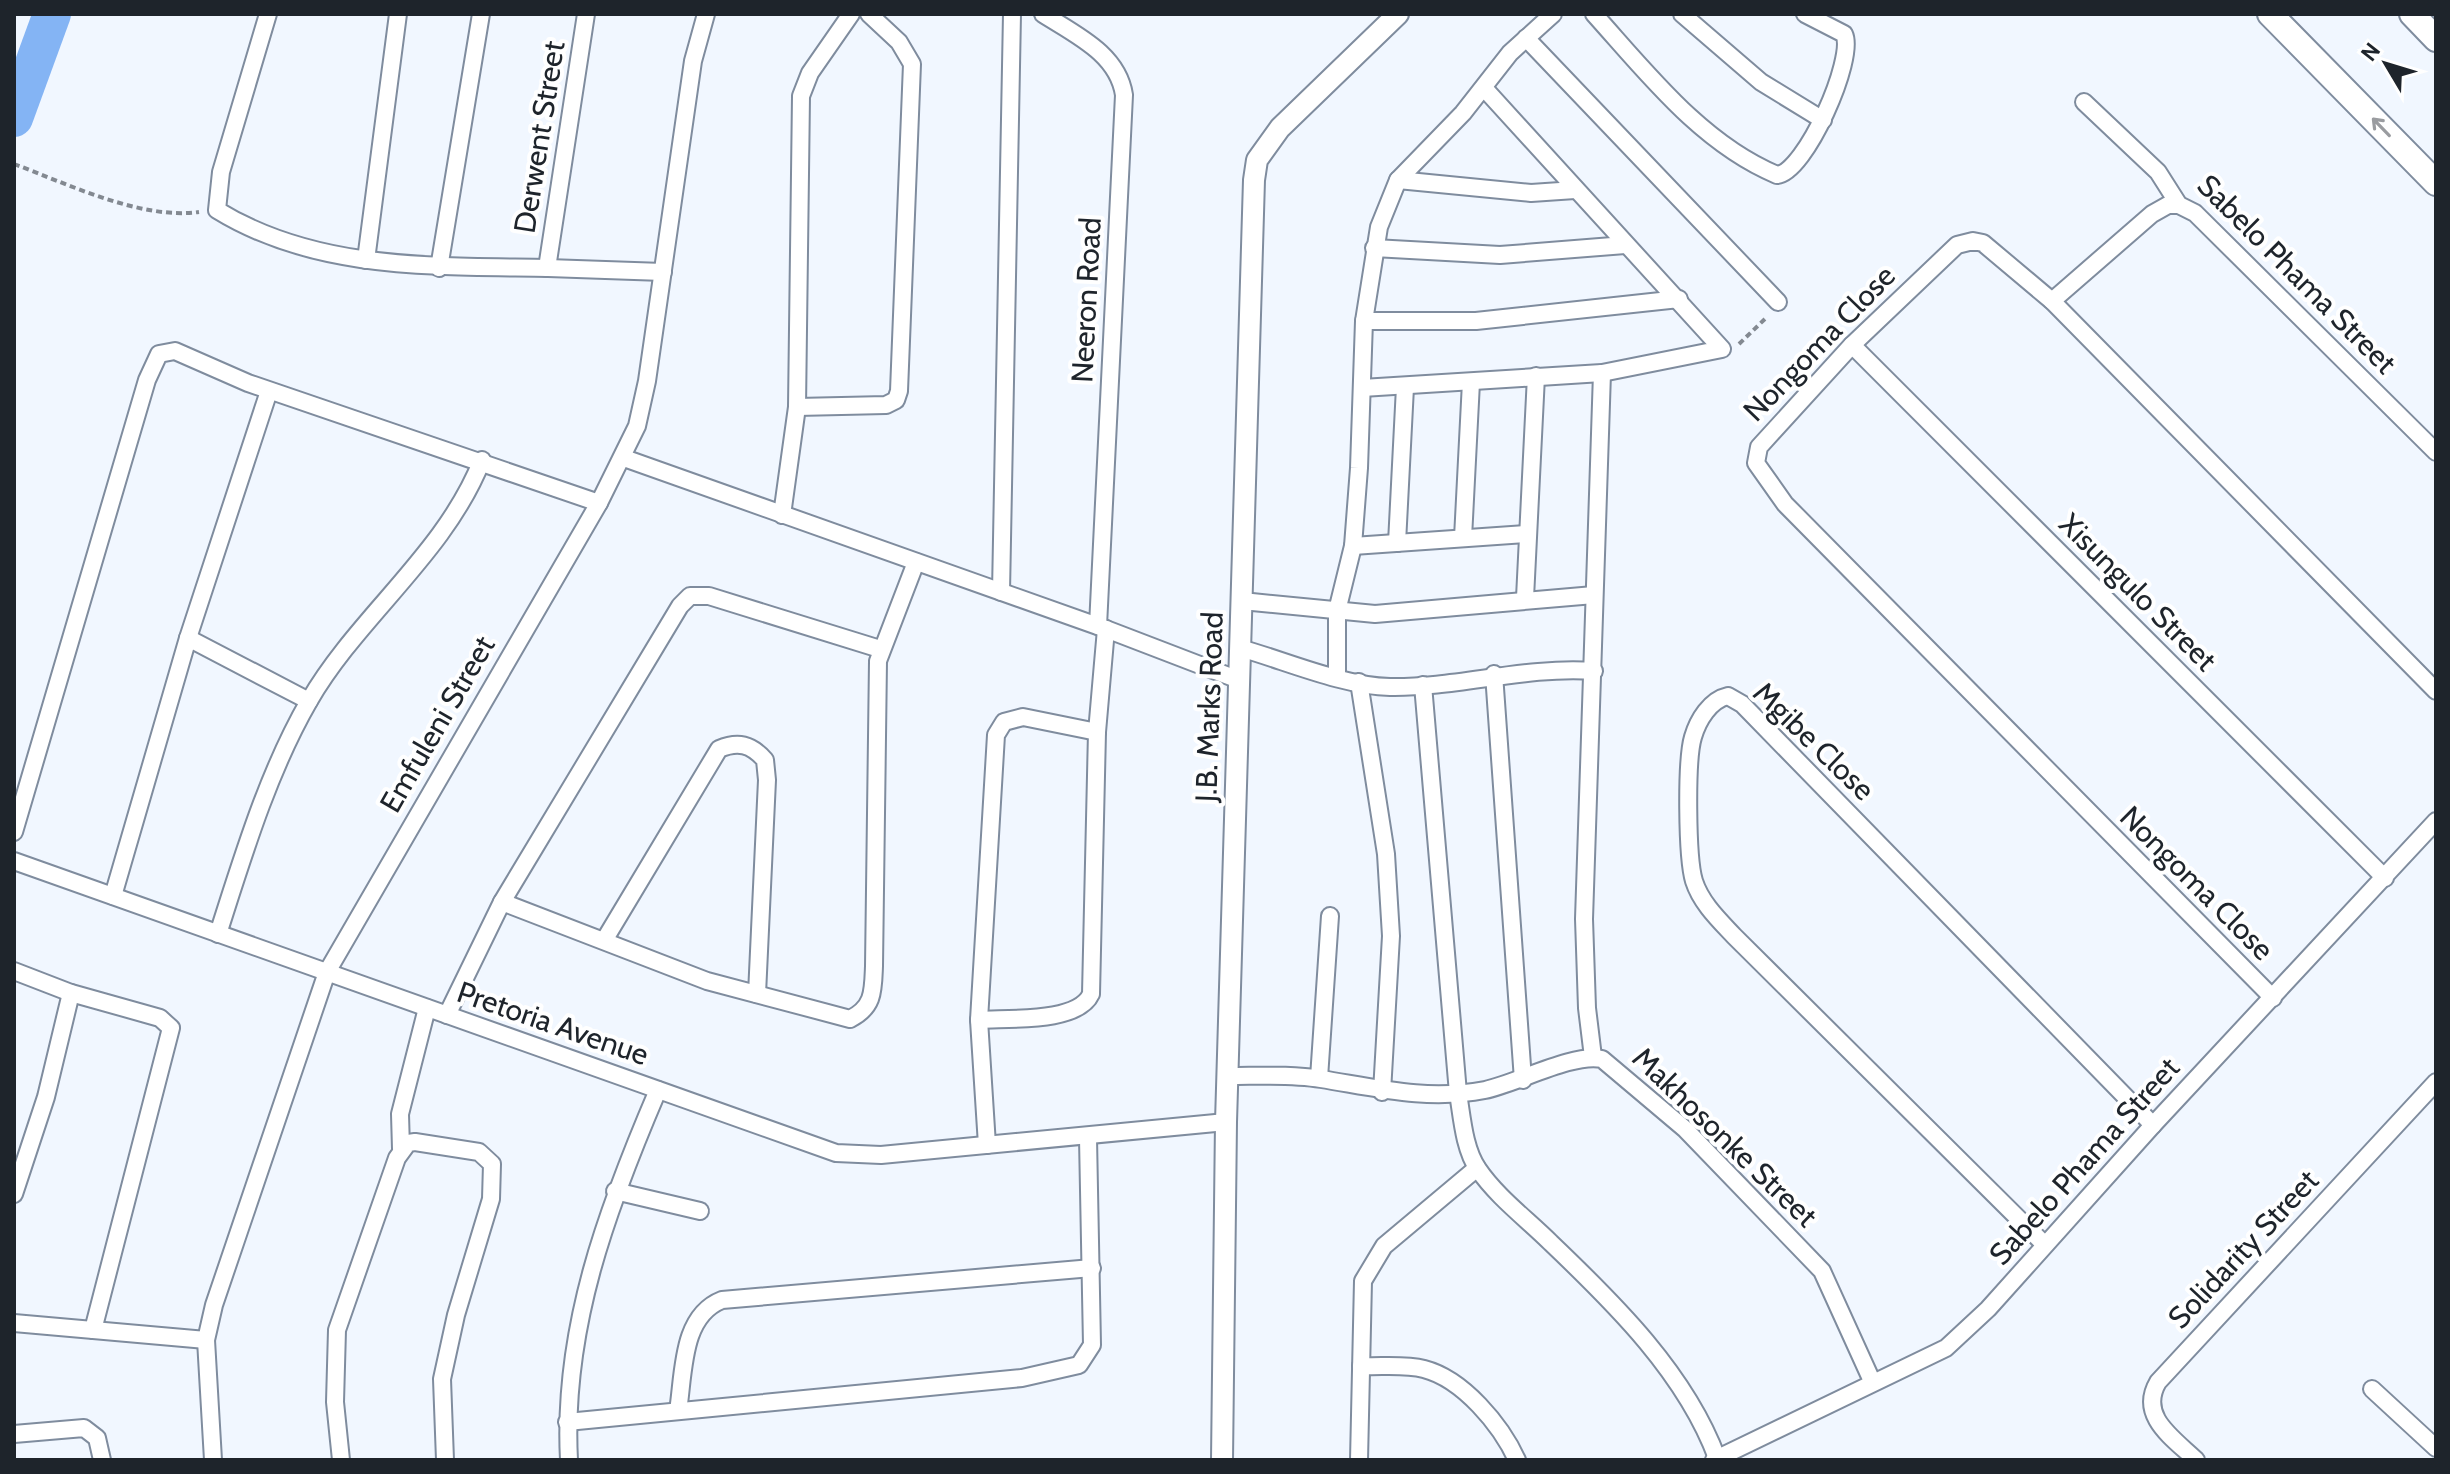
<svg xmlns="http://www.w3.org/2000/svg" width="2450" height="1474" font-family="Cabin,sans-serif">
<style>
.lines{fill:none;stroke-linecap:round;stroke-linejoin:round}
.river{stroke:#84b4f4;stroke-width:38}
.minor-casing{stroke:#7f8c9e;stroke-width:20}
.tertiary-casing{stroke:#7f8c9e;stroke-width:24}
.secondary-casing{stroke:#7f8c9e;stroke-width:28}
.path{stroke:#838991;stroke-width:4;stroke-dasharray:6 4;stroke-linecap:butt}
.minor{stroke:#fff;stroke-width:16}
.tertiary{stroke:#fff;stroke-width:20}
.secondary{stroke:#fff;stroke-width:24}
.oneway{stroke:#9a9ca0}
.labels{text-anchor:middle;dominant-baseline:central;stroke-width:8;stroke-linejoin:round;paint-order:stroke}
.street-label{font-size:30px;fill:#1e242b;stroke:#fff}
</style>
<rect width="100%" height="100%" fill="#f1f7ff"/>
<g class="lines">
<path class="river" d="M14 118 52 14"/>
<defs>
<g id="minor">
<path d="M268 14 221 172 217 210C316 271 435 266 548 268 586 269 625 271 663 272"/>
<path d="M1043 14C1076 35 1118 54 1124 95L1098 626"/>
<path d="M1594 14C1647 73 1702 144 1777 175 1805 173 1856 58 1844 34L1805 14"/>
<path d="M1682 14 1761 82 1823 120"/>
<path d="M1526 38 1778 302"/>
<path d="M2084 102 2158 172 2179 205 2195 213 2436 452"/>
<path d="M1398 180 1531 193 1575 190"/>
<path d="M1374 248 1500 255 1625 245"/>
<path d="M366 260 398 14"/>
<path d="M439 268 481 14"/>
<path d="M547 268 586 14"/>
<path d="M2052 301 2152 214 2168 205H2179"/>
<path d="M1364 321H1476L1679 299"/>
<path d="M1852 345 2385 878"/>
<path d="M1362 388 1602 373 1722 349 1484 88"/>
<path d="M797 407 886 405 896 400 899 391 912 64 899 42 869 14"/>
<path d="M624 458 1106 629 1239 680"/>
<path d="M782 515 797 407 801 96 810 73 851 14"/>
<path d="M1463 538 1471 382"/>
<path d="M1397 543 1405 387"/>
<path d="M1353 546 1526 534"/>
<path d="M1001 592 1012 14"/>
<path d="M1525 598 1536 376"/>
<path d="M1242 601 1375 614 1594 595"/>
<path d="M188 638 309 701"/>
<path d="M1240 648C1286 661 1343 686 1390 687 1458 688 1525 666 1594 671"/>
<path d="M1494 674 1523 1080"/>
<path d="M1337 676V611L1353 546 1359 468 1364 321 1379 227 1398 180 1463 113 1510 53 1553 14"/>
<path d="M1359 682 1386 854 1391 936 1382 1092"/>
<path d="M1423 685 1458 1093C1462 1117 1464 1149 1478 1169 1497 1197 1528 1220 1551 1243 1615 1304 1686 1374 1717 1458"/>
<path d="M14 832 147 380 159 354 175 351 248 383 599 503"/>
<path d="M14 861 836 1153 881 1155 1226 1122"/>
<path d="M113 896 188 638 269 391"/>
<path d="M502 902 707 981 850 1019C874 1007 873 991 874 966L878 661 916 562"/>
<path d="M218 934C243 856 268 772 309 701 358 616 445 554 482 460"/>
<path d="M605 939 719 749C738 741 751 744 765 760L767 780 757 994"/>
<path d="M14 971 71 993 160 1018 171 1028 93 1330"/>
<path d="M2273 998 1785 504 1756 463 1759 447 1852 345 1957 245 1973 241 1983 243 2052 301 2436 691"/>
<path d="M447 1015 502 902 680 606 690 596H709L880 649"/>
<path d="M979 1020C1009 1018 1078 1023 1091 994L1097 732 1106 629"/>
<path d="M1593 1057 1587 1008 1584 919 1602 373"/>
<path d="M1229 1076C1259 1076 1291 1074 1321 1079 1377 1088 1427 1101 1485 1090 1518 1083 1572 1053 1602 1059L1685 1129 1822 1271 1872 1381"/>
<path d="M1319 1078 1330 916"/>
<path d="M987 1145 979 1020 996 735 1004 722 1023 717 1097 732"/>
<path d="M401 1149 400 1114 427 1008"/>
<path d="M615 1191 700 1211"/>
<path d="M14 1194 46 1097 71 993"/>
<path d="M2044 1244 1734 936C1719 920 1701 903 1694 881 1687 858 1686 760 1693 737 1698 720 1710 700 1728 696L1742 704 2153 1125"/>
<path d="M14 1323 206 1340"/>
<path d="M1361 1366C1381 1367 1405 1364 1424 1369 1463 1379 1501 1425 1517 1460"/>
<path d="M2372 1389 2436 1448"/>
<path d="M678 1411C684 1373 681 1316 722 1300L1092 1268"/>
<path d="M567 1422 1022 1378 1079 1365 1092 1345 1088 1138"/>
<path d="M14 1434 84 1428 97 1438 102 1460"/>
<path d="M213 1460 206 1340 214 1305 327 972 599 503 637 426 647 381 693 61 706 14"/>
<path d="M341 1460 335 1402 337 1330 397 1158 408 1143 415 1142 479 1152 492 1164 491 1199 456 1315 442 1379 445 1460"/>
<path d="M569 1460C562 1329 607 1209 658 1090"/>
<path d="M1359 1460 1363 1281 1384 1246 1477 1168"/>
<path d="M1714 1460 1946 1348 1988 1309 2153 1125 2436 821"/>
<path d="M2196 1460C2173 1438 2138 1416 2158 1382L2436 1082"/>
</g>
<path id="tertiary" d="M1222 1460 1226 1122 1254 180 1257 160 1280 128 1398 14"/>
<g id="secondary">
<path d="M2270 14 2436 183"/>
<path d="M2412 14 2436 39"/>
</g>
</defs>
<use href="#minor" class="minor-casing"/>
<use href="#tertiary" class="tertiary-casing"/>
<use href="#secondary" class="secondary-casing"/>
<g class="path">
<path d="M14 164C68 184 141 220 199 212"/>
<path d="M1739 344 1767 317"/>
</g>
<use href="#minor" class="minor"/>
<use href="#tertiary" class="tertiary"/>
<use href="#secondary" class="secondary"/>
</g>
<defs><path id="oneway-shaft" d="M-6 0H5M1.5-3L5.5 0L1.5 3" fill="none" stroke-width="1.6" stroke-linecap="round" stroke-linejoin="round" transform="scale(2)"/></defs>
<use class="oneway" href="#oneway-shaft" transform="translate(2381 127) rotate(-134)"/>
<g class="labels">
<g class="street-label">
<text transform="translate(539 137) rotate(-81)">Derwent Street</text>
<text transform="translate(2297 274) rotate(45)">Sabelo Phama Street</text>
<text transform="translate(1086 300) rotate(-87)">Neeron Road</text>
<text transform="translate(1819 343) rotate(-46)">Nongoma Close</text>
<text transform="translate(2138 592) rotate(45)">Xisungulo Street</text>
<text transform="translate(1209 707) rotate(-88)">J.B. Marks Road</text>
<text transform="translate(437 724) rotate(-60)">Emfuleni Street</text>
<text transform="translate(1814 741) rotate(44)">Mgibe Close</text>
<text transform="translate(2197 883) rotate(45)">Nongoma Close</text>
<text transform="translate(553 1023) rotate(19)">Pretoria Avenue</text>
<text transform="translate(1725 1137) rotate(44)">Makhosonke Street</text>
<text transform="translate(2084 1161) rotate(-48)">Sabelo Phama Street</text>
<text transform="translate(2243 1249) rotate(-47)">Solidarity Street</text>
</g>
</g>
<rect width="2450" height="1474" fill="none" stroke="#1e242b" stroke-width="32"/>
<g transform="translate(2386 64) rotate(308)" stroke="#ffffff" stroke-width="6" paint-order="stroke">
<path d="M0-6L14 30L0 20L-14 30Z" fill="#1e242b"/>
<text y="-12" font-size="22" font-weight="bold" text-anchor="middle" fill="#1e242b">N</text>
</g>
</svg>
